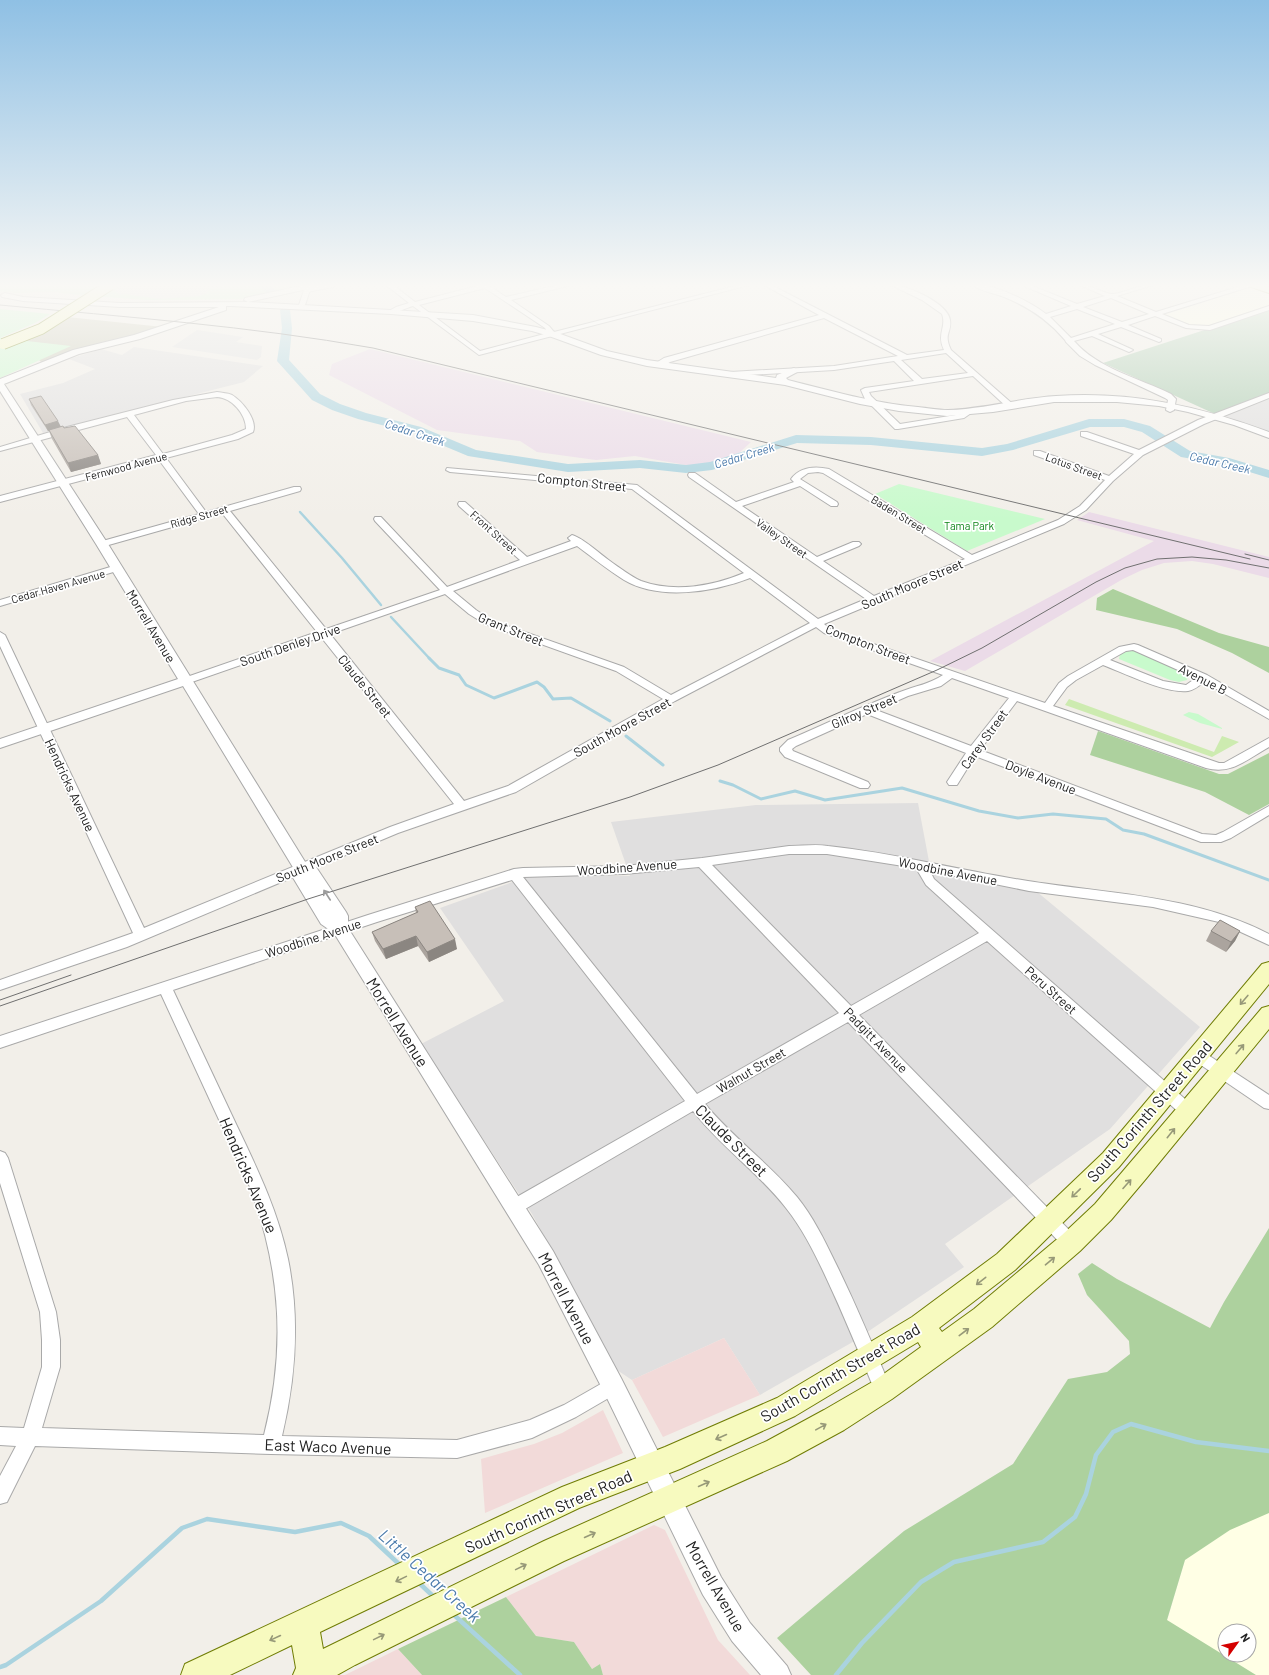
<svg xmlns="http://www.w3.org/2000/svg" width="1269" height="1675" font-family="Barlow,sans-serif">
<style>
.residential{fill:#e0dfdf}
.commercial{fill:#f2dad9}
.industrial{fill:#ebdbe8}
.education{fill:#ffffe5;fill-rule:evenodd}
.construction{fill:#c7c7b4}
.grass{fill:#cdebb0}
.forest{fill:#add19e}
.cemetery{fill:#aacbaf}
.park{fill:#c8facc}
.parking{fill:#e2e2e2}
.lines{fill:none;stroke-linecap:round;stroke-linejoin:round}
.stream-far2{stroke:#aad3df;stroke-width:2.5}
.stream-far1{stroke:#aad3df;stroke-width:3}
.stream{stroke:#aad3df;stroke-width:4.5}
.river{fill:#aad3df;fill-rule:evenodd}
.minor-casing{stroke:#a9a9a9;stroke-width:2}
.tertiary-casing{stroke:#a9a9a9;stroke-width:2}
.secondary-casing{stroke:#707d05;stroke-width:2}
.minor{fill:#fff;fill-rule:evenodd}
.tertiary{fill:#fff;fill-rule:evenodd}
.secondary{fill:#f7fabf;fill-rule:evenodd}
.tram{stroke:#707070;stroke-width:1}
.secondary-bridge-casing{stroke:#707d05;stroke-width:12;stroke-linecap:butt}
.secondary-bridge{stroke:#f7fabf;stroke-width:10}
.wall{fill:#aba49e}
.shaded-wall{fill:#8b8681}
.building{fill:#c7bfb8;stroke:#8b8681}
.oneway{stroke:#9c9c9c}
.oneway2{stroke:#979978}
.labels{text-anchor:middle;dominant-baseline:central;stroke-width:3.5;stroke-linejoin:round;paint-order:stroke}
.far-street-label{font-size:11px;fill:#222;stroke:#fff}
.far-park-label{font-size:11px;fill:#0c8416;stroke:#fff}
.far-water-label{font-size:12px;font-style:italic;fill:#4a7aab;stroke:#fff}
.street-label{font-size:13px;fill:#222;stroke:#fff}
.near-street-label{font-size:16px;fill:#222;stroke:#fff}
.near-water-label{font-size:17px;font-style:italic;fill:#4a7aab;stroke:#fff}
</style>
<rect width="100%" height="100%" fill="#f2efe9"/>
<g class="residential">
<path d="M134 347 263 366 244 382 43 433 20 394 63 383 95 369 69 359 101 349 122 355Z"/>
<path d="M1269 398V432L1226 417 1225 415Z"/>
<path d="M918 803 931 872 1036 891 1200 1027 1110 1129 945 1244 964 1267 851 1343 760 1395 724 1338 632 1380 617 1370 532 1214 421 1044 504 1001 440 908 532 875 630 876 611 822 756 805Z"/>
</g>
<g class="commercial">
<path d="M724 1338 760 1395 663 1437 632 1380Z"/>
<path d="M603 1410 623 1453 485 1513 481 1459 534 1444 562 1433Z"/>
<path d="M654 1525 665 1530 718 1640 750 1675H603L600 1664 592 1669 574 1642 536 1636 506 1597Z"/>
<path d="M398 1649 422 1675H345Z"/>
</g>
<g class="industrial">
<path d="M370 349 751 442 738 454 697 467 635 456 596 460 537 452 520 441 437 430 329 375 332 364Z"/>
<path d="M1089 512 1269 557V578L1213 564 1192 561 1164 563 1142 570 1123 579 965 671 930 661 1154 541 1077 520Z"/>
</g>
<g class="education">
<path d="M1252 287 1269 294V307L1204 328 1189 326 1164 315Z"/>
<path d="M1269 1278V1675H1151L1185 1560ZM1225 1631H1249V1655H1225Z"/>
</g>
<path class="construction" d="M67 317 163 327 82 348 42 363 20 341Z"/>
<path class="grass" d="M1069 699 1214 752 1222 736 1239 742 1212 757 1065 705Z"/>
<g class="forest">
<path d="M1113 589 1219 633 1269 647V673L1232 653 1177 629 1096 610 1097 598Z"/>
<path d="M1098 731 1219 774H1228L1269 753V804L1249 815 1205 792 1090 755Z"/>
<path d="M1269 1228V1513L1230 1530 1185 1560 1167 1620 1256 1675H811L777 1638 904 1531 1013 1464 1068 1379 1107 1372 1130 1354 1129 1341 1087 1295 1078 1274 1092 1263 1117 1279 1210 1328 1224 1302Z"/>
<path d="M506 1597 536 1636 574 1642 592 1669 600 1664 603 1675H422L398 1649Z"/>
</g>
<path class="cemetery" d="M1269 309V394L1215 414 1103 363Z"/>
<g class="park">
<path d="M0 285H304L242 299 147 300 78 295 53 292 16 293 0 291Z"/>
<path d="M0 309 50 314 35 323 0 338Z"/>
<path d="M0 338 71 346 0 378Z"/>
<path d="M899 484 1045 519 967 551 875 494Z"/>
<path d="M1133 650 1189 674 1187 680 1179 682 1170 680 1119 659 1120 654 1127 651Z"/>
<path d="M1189 712 1198 714 1222 728V729L1200 723 1183 715Z"/>
</g>
<g class="parking">
<path d="M119 285H216L217 287 210 288 207 292 209 293 199 296 160 299 124 294 121 295 113 290 117 289Z"/>
<path d="M197 330 243 337 236 342 262 346 261 357 257 360 172 347Z"/>
</g>
<g class="lines">
<g class="stream-far2">
<path d="M300 512 342 558 381 605"/>
<path d="M391 617 430 659"/>
</g>
<g class="stream-far1">
<path d="M429 658 439 668 459 675 466 685 494 698 537 682 544 687 553 699 571 698 610 721"/>
<path d="M626 736 663 765"/>
<path d="M720 781 733 785 761 799 795 791 825 800 902 788 979 811 1018 818 1053 814 1106 819 1123 830 1144 834 1269 880"/>
</g>
<g class="stream">
<path d="M417 1581 435 1598"/>
<path d="M453 1614 520 1675"/>
<path d="M0 1667 6 1665 101 1601 182 1528 207 1519 295 1532 341 1523 369 1536 400 1565"/>
<path d="M836 1675 862 1643 921 1582 954 1562 1043 1542 1075 1517 1086 1494 1096 1455 1113 1432 1131 1424 1196 1442 1269 1451"/>
</g>
<g class="river">
<path d="M259 285H270L277 292 276 294H268Z"/>
<path d="M285 307 290 310 292 328 289 360 320 394 340 404 366 413 421 427 476 450 568 464 640 460 686 465 710 462 796 435 871 437 982 448 1007 444 1089 419H1124L1150 426 1190 451 1229 458 1269 470V478L1227 465 1181 457 1142 432 1124 427H1090L1013 450 982 456 871 445 797 443 712 470 686 473 640 468 568 472 468 456 413 433 358 419 332 410 312 400 277 361 282 328 280 310Z"/>
</g>
<defs>
<g id="minor">
<path d="M386 285H393L415 302 481 285H488L506 297 558 285H568L567 286 511 300 549 326 554 332 739 285H749L479 355 413 306C405 308 396 314 389 313V311L396 307 409 303ZM485 288 545 328 548 333 480 351 419 305Z"/>
<path d="M764 285H771L907 355 944 350C936 333 947 328 942 314L922 300 891 285C905 284 948 303 950 320 952 333 943 333 951 350L1015 406 1011 408H1008L973 376 869 392 871 396 900 424 962 414 970 409 974 411 964 418 898 429H895L865 399 861 390 865 388 914 381 894 361 834 370 730 376 726 374 730 372 834 366 898 356 824 318 670 362 662 367H656V363L664 358 819 315ZM946 353 968 373 922 379 901 360Z"/>
<path d="M972 285C993 283 1029 301 1046 314L1071 306 1022 285H1030L1077 304 1105 296 1080 285C1092 285 1100 292 1111 294 1118 295 1139 285 1151 285L1150 286 1117 296 1156 312 1244 285H1253L1252 286 1162 314 1189 325 1209 326 1269 306V310L1210 330 1186 328 1155 316 1128 325 1161 339V341L1159 342 1121 327 1098 334 1131 349 1133 350 1129 352 1092 336 1074 341C1098 369 1139 378 1171 394L1176 399 1174 410 1170 412 1166 410 1168 400 1165 398 1095 365 1080 356 1066 342 1065 340C1048 320 1029 307 1004 297 994 293 980 291 972 285ZM1111 298 1149 314 1122 322 1083 307ZM1077 309 1115 324 1071 338 1050 317Z"/>
<path d="M307 288 310 290 305 305 300 306 299 305 304 290Z"/>
<path d="M217 392C222 393 228 393 232 395 242 401 258 420 253 432L238 439 166 458 206 512 294 487H300L301 489 300 491 230 511 326 629 440 590 375 521 374 519 375 517H381L447 587 520 560 459 506 458 504 459 502H465L527 557 571 541 568 538 572 535C583 538 600 554 610 561 620 568 630 576 641 581 674 593 713 586 744 573L632 489 450 472 446 470 447 468 637 485 818 619 866 599 689 477 688 475 689 473H695L736 502 794 482 791 479C800 467 815 466 829 469L972 555 1058 520 1080 506 1105 480 1034 455V451H1040L1109 476 1134 454 1081 436V432H1087L1139 450 1198 420 1269 393V398L1204 424 1143 455 1113 481 1086 510 1064 524 824 624 830 629 1045 703 1059 683 1068 676 1119 647 1134 644 1138 645 1207 675 1269 711V719L1204 682C1199 686 1194 690 1188 691 1166 694 1124 673 1103 665L1076 680 1067 687 1053 706 1219 763H1224L1269 738V747C1247 759 1232 775 1206 768L1017 701 980 750 1202 834 1216 835 1223 832 1269 806V815L1231 838 1221 842H1201L975 756 957 785H949L947 782 966 753 867 714 796 746 792 749 793 751 868 782 870 785 868 788H860L785 757 780 751V748L788 740C826 724 862 706 900 692 915 686 930 684 943 675L824 633 816 627 675 701 516 792 398 833 127 947 0 990V980L133 933 0 646V632L5 635 144 928 390 827 454 804 321 637 189 683H181L180 681 181 679 317 632 222 513 105 546H99L97 544 99 542 199 514 159 460 0 502V496L156 455 127 417 0 451V447L67 427 173 400ZM217 397C232 398 246 414 246 429L232 435 163 454 134 415 186 401ZM818 472 823 473 965 559 874 596 823 561 859 546 861 544 859 542H853L817 557 742 506 800 486 831 506H837L838 504 837 502 800 479 808 473ZM577 546C592 557 608 570 624 580 659 601 714 592 750 578L810 623 671 695 624 667 491 620 476 610 453 591ZM445 594 469 614 485 624 616 671 663 699 508 786 464 801 330 634ZM1133 650 1196 678 1186 685 1163 681 1110 660 1126 651ZM952 678 1009 698 971 746 876 710 908 696 941 686Z"/>
<path d="M117 565 122 568 120 570 0 606V600Z"/>
<path d="M789 846C802 846 816 844 828 846 896 853 961 871 1028 881 1110 894 1193 895 1269 934V945L1219 922 1153 907 1029 891 930 871 934 879 1193 1106 1195 1111 1193 1116 1188 1117 1183 1116 987 941 859 1015 1077 1238 1079 1243 1077 1248 1071 1251 1065 1248 848 1022 705 1104C733 1138 769 1163 797 1197 813 1217 824 1239 835 1262 855 1302 872 1343 889 1384L892 1390 889 1396 883 1399 877 1396C860 1355 843 1313 824 1273 813 1250 802 1228 786 1208 758 1172 721 1147 693 1111L520 1212 514 1214 508 1212 506 1207 508 1202 685 1101 512 880 377 922 173 990C194 1035 215 1079 236 1124 257 1168 278 1211 288 1259 300 1318 296 1377 282 1436L457 1440 530 1420 564 1405 613 1377 619 1380 622 1386 619 1392 576 1417 532 1438 457 1458 271 1454 35 1446 7 1502 0 1504V1476L16 1446 0 1445V1427L24 1428 42 1367V1340L40 1312 0 1183V1151L5 1153 8 1158 56 1312 60 1340V1367L42 1428 264 1435C286 1349 281 1271 250 1187L161 994 0 1048V1036L368 915 514 869 523 868 624 866 702 858ZM789 854H827L916 868 926 885 979 933 851 1006 712 865ZM699 867 839 1013 697 1094 523 877 624 874Z"/>
<path d="M1197 1049 1202 1051 1269 1095V1109L1264 1108 1192 1059 1190 1055 1192 1051Z"/>
</g>
<path id="tertiary" d="M305 285H337L333 287 307 292 303 290 248 302 391 310 473 315 536 327 555 332 607 351 647 360 776 378 777 375 794 368 799 371 786 378 788 380C831 391 874 403 918 407 928 408 939 410 948 410 985 409 1020 398 1056 396 1131 391 1199 406 1269 432V438L1234 425 1188 412 1159 406 1117 402H1054L993 412 947 416 899 411 860 404 785 385 647 366 601 355 549 336 532 331 473 321 391 314 230 306H226V310L140 339 79 354 4 384 108 544 307 865 316 867 346 912 348 916V928L553 1251 621 1378 721 1577 750 1623 787 1666 791 1675H761L732 1641 703 1595 605 1394 539 1265 334 933 321 924 292 876 294 869 183 686 0 748V739L178 679 96 544 0 391V379L73 350 134 335 219 307H120L23 301 2 297 1 295 5 293 23 297 120 303 248 302 244 300 245 298Z"/>
<g id="secondary">
<path d="M1249 285H1263L1269 287V293L1251 287Z"/>
<path d="M1269 962V984L1119 1167 1015 1270 939 1328 942 1332 974 1309 1062 1235 1095 1204 1262 1008 1269 1006V1029L1144 1181 1111 1220 1080 1251 992 1327 892 1399 844 1430 787 1461 564 1561 355 1665 337 1675H293L296 1668 292 1645 230 1675H181L185 1664 562 1487 665 1447 777 1398 912 1317 997 1254 1103 1153 1262 964ZM918 1342 921 1347 874 1381 824 1410 767 1441 544 1541 323 1649 320 1632 579 1508 680 1469 795 1416Z"/>
</g>
</defs>
<use href="#minor" class="minor-casing"/>
<use href="#tertiary" class="tertiary-casing"/>
<use href="#secondary" class="secondary-casing"/>
<use href="#minor" class="minor"/>
<use href="#tertiary" class="tertiary"/>
<use href="#secondary" class="secondary"/>
<g class="tram">
<path d="M0 305C125 317 249 326 373 348L1250 559"/>
<path d="M1245 554 1269 560"/>
<path d="M0 1000 71 975"/>
<path d="M0 1006 308 899 630 797 718 765 937 670 982 648 1096 582 1125 568 1157 559 1192 557 1226 560 1269 568"/>
</g>
<defs>
<path id="secondary-bridge" d="M3 344 41 329 110 285"/>
</defs>
<use href="#secondary-bridge" class="secondary-bridge-casing"/>
<use href="#secondary-bridge" class="secondary-bridge"/>
</g>
<g class="wall">
<path d="M29 399 61 427 64 428 98 455 101 464 71 472 52 439 49 431H48L31 405Z"/>
<path d="M415 907 457 949 429 962 418 946 386 959 375 941 372 932 416 913Z"/>
<path d="M1211 931H1240L1235 941 1226 952 1206 941Z"/>
</g>
<g class="shaded-wall">
<path d="M58 421 61 427 48 431 45 425Z"/>
<path d="M98 455 101 464 71 472 68 463Z"/>
<path d="M1240 931 1235 941 1226 952 1231 942Z"/>
<path d="M416 936 418 946 386 959 383 949Z"/>
<path d="M455 939 457 949 429 962 427 952Z"/>
</g>
<g class="building">
<path d="M41 396 58 421 45 425 29 399Z"/>
<path d="M63 426 64 428 75 426 98 455 68 463 49 430Z"/>
<path d="M430 901 455 939 427 952 416 936 383 949 372 932 418 912 415 907Z"/>
<path d="M1220 920 1240 931 1231 942 1211 931Z"/>
</g>
<defs><path id="oneway-shaft" d="M-6 0H5M1.5-3L5.5 0L1.5 3" fill="none" stroke-width="1.6" stroke-linecap="round" stroke-linejoin="round"/></defs>
<use class="oneway" href="#oneway-shaft" transform="translate(327 895) rotate(-123)"/>
<g class="oneway2">
<use href="#oneway-shaft" transform="translate(1244 1000) rotate(130)"/>
<use href="#oneway-shaft" transform="translate(1240 1049) rotate(-50)"/>
<use href="#oneway-shaft" transform="translate(1171 1133) rotate(-51)"/>
<use href="#oneway-shaft" transform="translate(1127 1184) rotate(-48)"/>
<use href="#oneway-shaft" transform="translate(1076 1193) rotate(136)"/>
<use href="#oneway-shaft" transform="translate(1050 1261) rotate(-40)"/>
<use href="#oneway-shaft" transform="translate(981 1281) rotate(142)"/>
<use href="#oneway-shaft" transform="translate(964 1332) rotate(-37)"/>
<use href="#oneway-shaft" transform="translate(821 1427) rotate(-29)"/>
<use href="#oneway-shaft" transform="translate(721 1437) rotate(156)"/>
<use href="#oneway-shaft" transform="translate(704 1484) rotate(-24)"/>
<use href="#oneway-shaft" transform="translate(590 1535) rotate(-24)"/>
<use href="#oneway-shaft" transform="translate(521 1567) rotate(-26)"/>
<use href="#oneway-shaft" transform="translate(401 1579) rotate(154)"/>
<use href="#oneway-shaft" transform="translate(379 1637) rotate(-26)"/>
<use href="#oneway-shaft" transform="translate(275 1638) rotate(155)"/>
</g>
<linearGradient id="sky" x2="0" y2="1"><stop stop-color="#8fc0e4"/><stop offset="0.55" stop-color="#f9f8f5"/><stop offset="1" stop-color="#f9f8f5" stop-opacity="0"/></linearGradient>
<rect width="1269" height="519" fill="url(#sky)"/>
<g class="labels">
<g class="far-street-label">
<text transform="translate(126 466) rotate(-15)">Fernwood Avenue</text>
<text transform="translate(1074 466) rotate(20)">Lotus Street</text>
<text transform="translate(899 514) rotate(31)">Baden Street</text>
<text transform="translate(199 516) rotate(-16)">Ridge Street</text>
<text transform="translate(494 532) rotate(42)">Front Street</text>
<text transform="translate(782 538) rotate(35)">Valley Street</text>
<text transform="translate(58 586) rotate(-16)">Cedar Haven Avenue</text>
</g>
<g class="far-park-label">
<text x="969" y="525">Tama Park</text>
</g>
<g class="far-water-label">
<text transform="translate(415 432) rotate(18)">Cedar Creek</text>
<text transform="translate(744 455) rotate(-17)">Cedar Creek</text>
<text transform="translate(1220 462) rotate(13)">Cedar Creek</text>
</g>
<g class="street-label">
<text transform="translate(582 482) rotate(6)">Compton Street</text>
<text transform="translate(912 584) rotate(-23)">South Moore Street</text>
<text transform="translate(151 626) rotate(59)">Morrell Avenue</text>
<text transform="translate(511 629) rotate(22)">Grant Street</text>
<text transform="translate(868 644) rotate(21)">Compton Street</text>
<text transform="translate(290 645) rotate(-19)">South Denley Drive</text>
<text transform="translate(1203 679) rotate(27)">Avenue B</text>
<text transform="translate(365 686) rotate(51)">Claude Street</text>
<text transform="translate(864 711) rotate(-23)">Gilroy Street</text>
<text transform="translate(622 727) rotate(-29)">South Moore Street</text>
<text transform="translate(984 739) rotate(-54)">Carey Street</text>
<text transform="translate(1041 777) rotate(21)">Doyle Avenue</text>
<text transform="translate(70 785) rotate(65)">Hendricks Avenue</text>
<text transform="translate(327 858) rotate(-22)">South Moore Street</text>
<text transform="translate(627 867) rotate(-4)">Woodbine Avenue</text>
<text transform="translate(948 871) rotate(11)">Woodbine Avenue</text>
<text transform="translate(313 938) rotate(-18)">Woodbine Avenue</text>
<text transform="translate(1051 990) rotate(42)">Peru Street</text>
<text transform="translate(876 1040) rotate(46)">Padgitt Avenue</text>
<text transform="translate(751 1070) rotate(-30)">Walnut Street</text>
</g>
<g class="near-street-label">
<text transform="translate(398 1022) rotate(58)">Morrell Avenue</text>
<text transform="translate(1149 1111) rotate(-49)">South Corinth Street Road</text>
<text transform="translate(732 1140) rotate(45)">Claude Street</text>
<text transform="translate(249 1175) rotate(67)">Hendricks Avenue</text>
<text transform="translate(567 1298) rotate(62)">Morrell Avenue</text>
<text transform="translate(840 1372) rotate(-30)">South Corinth Street Road</text>
<text transform="translate(328 1446) rotate(2)">East Waco Avenue</text>
<text transform="translate(548 1511) rotate(-24)">South Corinth Street Road</text>
<text transform="translate(716 1586) rotate(60)">Morrell Avenue</text>
</g>
<g class="near-water-label">
<text transform="translate(430 1575) rotate(42)">Little Cedar Creek</text>
</g>
</g>
<g transform="translate(1237 1643) rotate(57)"><circle r="19" fill="#ffffff" stroke="#a7a7a7"/>
<path d="M0-3L7 15L0 10L-7 15Z" fill="#d40000"/>
<text y="-6" font-size="11" font-weight="bold" text-anchor="middle" fill="#222222">N</text>
</g>
</svg>
